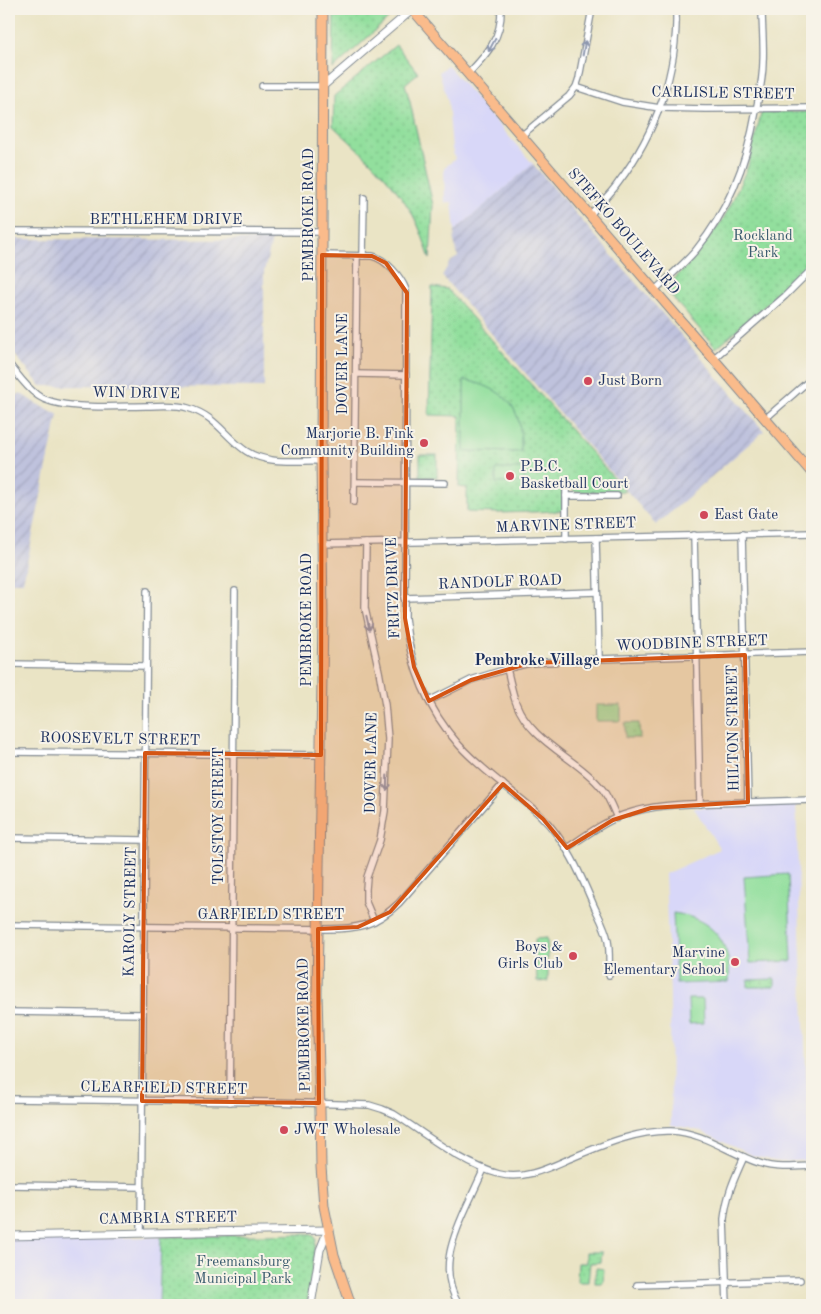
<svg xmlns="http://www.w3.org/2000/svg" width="821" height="1314" font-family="'Old Standard TT',serif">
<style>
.built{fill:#d8d7f8}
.industrial{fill:url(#industrial-furrows)}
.grass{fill:url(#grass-dots);stroke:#56877e}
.pitch{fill:#92df9d;stroke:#56877e}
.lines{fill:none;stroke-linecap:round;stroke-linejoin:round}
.minor-casing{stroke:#828a92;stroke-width:8}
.tertiary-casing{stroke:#828a92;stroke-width:9}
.primary-casing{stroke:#828a92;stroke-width:11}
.minor{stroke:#fff;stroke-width:5.5}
.tertiary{stroke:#fff;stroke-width:7}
.primary{stroke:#fabb8b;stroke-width:9}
.oneway{stroke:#8d97ae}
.marked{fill:#d45514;fill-opacity:0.2;stroke:#d45514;stroke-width:4;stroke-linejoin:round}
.poi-dot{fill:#d1495b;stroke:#f7f3e8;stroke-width:2}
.labels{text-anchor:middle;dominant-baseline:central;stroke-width:4;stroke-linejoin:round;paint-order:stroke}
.street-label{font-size:15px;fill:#1b2f5e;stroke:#f7f3e8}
.park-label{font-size:15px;fill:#395b6e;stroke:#f7f3e8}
.poi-label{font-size:15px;fill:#1b2f5e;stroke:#f7f3e8;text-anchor:start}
.neighbourhood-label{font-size:16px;font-weight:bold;fill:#1b2f5e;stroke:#f7f3e8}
</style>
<defs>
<pattern id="industrial-furrows" width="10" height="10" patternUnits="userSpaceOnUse" patternTransform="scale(1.25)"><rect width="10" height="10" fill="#bfc2dd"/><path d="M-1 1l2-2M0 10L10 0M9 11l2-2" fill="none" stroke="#a4a7c0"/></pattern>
<pattern id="grass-dots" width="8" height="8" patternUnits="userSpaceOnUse" patternTransform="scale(1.25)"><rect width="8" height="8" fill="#92df9d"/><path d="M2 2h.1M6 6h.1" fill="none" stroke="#7dc08a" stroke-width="1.8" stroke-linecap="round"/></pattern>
</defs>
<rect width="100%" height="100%" fill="#f7f3e8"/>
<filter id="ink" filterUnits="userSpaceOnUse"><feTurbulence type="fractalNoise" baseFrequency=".02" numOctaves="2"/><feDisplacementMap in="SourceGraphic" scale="10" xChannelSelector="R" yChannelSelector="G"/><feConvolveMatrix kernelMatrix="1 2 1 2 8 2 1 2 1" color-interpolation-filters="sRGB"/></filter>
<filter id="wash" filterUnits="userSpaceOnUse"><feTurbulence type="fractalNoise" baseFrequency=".0096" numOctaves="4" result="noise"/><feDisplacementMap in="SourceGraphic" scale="20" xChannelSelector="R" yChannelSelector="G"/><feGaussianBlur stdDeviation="1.12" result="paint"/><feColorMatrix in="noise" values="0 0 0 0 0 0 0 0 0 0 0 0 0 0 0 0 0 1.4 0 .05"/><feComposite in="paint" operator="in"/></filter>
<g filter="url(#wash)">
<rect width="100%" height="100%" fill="#eae4c5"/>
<g class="built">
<path d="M447 65 533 164 455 231 452 202 445 203 444 168 455 159 452 149 448 101 439 72Z"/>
<path d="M796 804 800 932 810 1160 780 1162 753 1156 700 1131 688 1128 671 1125 670 992 665 874 720 849 694 808Z"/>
<path d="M161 1237 159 1305H9V1239Z"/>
</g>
<g class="industrial">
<path d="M533 164 764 431 656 525 442 276 450 262 458 257 454 241 455 231Z"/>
<path d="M9 239 272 240 264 272V387L41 386 9 348Z"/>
<path d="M20 393 35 403 58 414 23 582H9V402Z"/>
</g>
<g class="grass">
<path d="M334 9H399L333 69Z"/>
<path d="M396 45 418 73 405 84 410 102 433 205 430 259C426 247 422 234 417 223 398 184 364 155 333 126L334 96Z"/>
<path d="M762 112H812V259L796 277 776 296 716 348 665 289 696 256 723 219 731 204 748 166 761 114Z"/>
<path d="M432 287 447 289 625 491 574 492V484L562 483 563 511 499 513 467 512V488L459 487 460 416 429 415Z"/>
<rect x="420" y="455" width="17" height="22"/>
<path d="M625 723H639L640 738H625Z"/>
<path d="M775 979V987H748V980Z"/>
<path d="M309 1234 314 1236 316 1239 307 1305H159L161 1237Z"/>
<path d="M586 1252H602L601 1262 590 1263 588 1282H577L578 1263H586Z"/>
<path d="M596 1268 604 1269 603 1283H595Z"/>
</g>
<g class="pitch">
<path d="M464 380C486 384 509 394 517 416 521 427 521 440 521 452L464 451Z"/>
<path d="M496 469H524V482L496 483Z"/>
<rect x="596" y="705" width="25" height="16"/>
<path d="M788 874 792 961 750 963 744 877Z"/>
<path d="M673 913C712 918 733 943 729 982L676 984Z"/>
<path d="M547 938 548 959 536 960 535 939Z"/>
<path d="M536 962H548V981L537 982Z"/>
<path d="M688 999H703L704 1023 689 1024Z"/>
</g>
</g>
<g filter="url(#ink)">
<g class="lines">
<defs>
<g id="minor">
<path d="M468 74C487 54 502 38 501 9"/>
<path d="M262 86H323"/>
<path d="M576 87 622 102 660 108 706 109 812 108"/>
<path d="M521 136 569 96 576 87 579 78 592 9"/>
<path d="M590 215C599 204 610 195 618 183 656 133 678 72 676 9"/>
<path d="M9 231 322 232"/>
<path d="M322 255 372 256C386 259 401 277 406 290L405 618C410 665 427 709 459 745 483 772 514 791 540 815 566 840 580 873 594 906 599 917 606 929 608 941 610 952 609 964 609 975"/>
<path d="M363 256 364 198"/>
<path d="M655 290C669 277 684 264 696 250 729 210 747 162 756 111 759 95 763 79 763 62 764 45 762 26 762 9"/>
<path d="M713 359 785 296 812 269"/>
<path d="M9 364C18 375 26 387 37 395 58 411 120 406 146 406 160 406 175 404 188 408 216 416 224 436 246 451 267 465 297 460 321 461"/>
<path d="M356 374 406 375"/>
<path d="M765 419 812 378"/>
<path d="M355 482 445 483"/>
<path d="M566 487V539"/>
<path d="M566 496H617"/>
<path d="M354 502 357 256"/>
<path d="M742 534 748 802"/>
<path d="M694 535 700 804"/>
<path d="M596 538 599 659"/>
<path d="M366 543 365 608 379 671 385 705 388 739 385 811 380 840 367 877 366 889V902L374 921"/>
<path d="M321 544 812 533"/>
<path d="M404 598 597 592"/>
<path d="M9 664 146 666"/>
<path d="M507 669C510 680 512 692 516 703 531 743 578 758 603 790 609 798 613 809 617 818"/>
<path d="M429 701 471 680 513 667 530 663 599 659 812 652"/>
<path d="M9 752 321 755"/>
<path d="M9 838 145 840"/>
<path d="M567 848C585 836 602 823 623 815 653 804 685 804 717 803 749 802 780 801 812 800"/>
<path d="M9 925 326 929C357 929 375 926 399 903L503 784"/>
<path d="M9 1012 143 1014"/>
<path d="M9 1099 273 1102 369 1105 382 1109 394 1114C427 1135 462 1164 499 1174 526 1181 552 1166 576 1156 605 1144 638 1130 671 1131 703 1132 729 1153 759 1163 776 1169 795 1167 812 1166"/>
<path d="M230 1102 235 591"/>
<path d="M9 1185 141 1187"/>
<path d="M141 1233 147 591"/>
<path d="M637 1285 800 1280"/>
<path d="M459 1305C439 1272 451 1241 466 1208 472 1195 478 1182 484 1169"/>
<path d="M727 1305 724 1219C727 1194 734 1179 744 1157"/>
</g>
<g id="tertiary">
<path d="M323 86 413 9"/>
<path d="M9 1236 196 1232 328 1230 320 1250 311 1305"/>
</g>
<g id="primary">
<path d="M323 9 321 461 323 616 317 994 320 1110 321 1167 324 1206 334 1255 351 1305"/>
<path d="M412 9 812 473"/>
</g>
</defs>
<use href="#minor" class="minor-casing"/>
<use href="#tertiary" class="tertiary-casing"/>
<use href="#primary" class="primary-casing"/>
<use href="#minor" class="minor"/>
<use href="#tertiary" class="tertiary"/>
<use href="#primary" class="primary"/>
</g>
<defs><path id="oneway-shaft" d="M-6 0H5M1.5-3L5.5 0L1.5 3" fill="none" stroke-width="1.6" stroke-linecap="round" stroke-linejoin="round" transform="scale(1.25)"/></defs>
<g class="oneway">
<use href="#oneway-shaft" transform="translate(492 45) rotate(118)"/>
<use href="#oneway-shaft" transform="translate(584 48) rotate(-80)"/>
<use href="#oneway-shaft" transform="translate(368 623) rotate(77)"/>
<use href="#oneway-shaft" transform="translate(387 783) rotate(92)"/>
</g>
</g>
<path class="marked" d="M322 255 372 256 386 263 407 293 405 618 414 667 429 701 471 680 530 663 745 655 748 802 651 808 613 820 567 848 543 819 503 784 390 912 358 927 318 929 319 1103 142 1101 145 753 321 755Z"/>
<g class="poi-dot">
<circle cx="588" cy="381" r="5"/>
<circle cx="424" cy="443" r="5"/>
<circle cx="510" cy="476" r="5"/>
<circle cx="704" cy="515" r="5"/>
<circle cx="573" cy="956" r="5"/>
<circle cx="735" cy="962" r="5"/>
<circle cx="284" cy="1130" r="5"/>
</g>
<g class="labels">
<g class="street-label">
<text transform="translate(723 94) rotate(1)">CARLISLE STREET</text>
<text transform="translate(309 215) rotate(-90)">PEMBROKE ROAD</text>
<text x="166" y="220">BETHLEHEM DRIVE</text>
<text transform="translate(623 232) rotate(49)">STEFKO BOULEVARD</text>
<text transform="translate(343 364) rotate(-90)">DOVER LANE</text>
<text transform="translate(136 394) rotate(1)">WIN DRIVE</text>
<text transform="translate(566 526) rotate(-2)">MARVINE STREET</text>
<text transform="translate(500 583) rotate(-2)">RANDOLF ROAD</text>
<text transform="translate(394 588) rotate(-92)">FRITZ DRIVE</text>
<text transform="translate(307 620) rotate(-90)">PEMBROKE ROAD</text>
<text transform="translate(692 644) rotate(-2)">WOODBINE STREET</text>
<text transform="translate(734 728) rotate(-91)">HILTON STREET</text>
<text transform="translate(120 740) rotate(1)">ROOSEVELT STREET</text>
<text transform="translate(372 763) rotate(-89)">DOVER LANE</text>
<text transform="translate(219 816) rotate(-90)">TOLSTOY STREET</text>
<text transform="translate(131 912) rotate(-89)">KAROLY STREET</text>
<text x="271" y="915">GARFIELD STREET</text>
<text transform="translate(305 1025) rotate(-91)">PEMBROKE ROAD</text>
<text transform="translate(164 1089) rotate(1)">CLEARFIELD STREET</text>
<text transform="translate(168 1219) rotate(-1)">CAMBRIA STREET</text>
</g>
<g class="park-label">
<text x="763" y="236">Rockland<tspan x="763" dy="17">Park</tspan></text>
<text x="243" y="1262">Freemansburg<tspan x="243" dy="17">Municipal Park</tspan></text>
</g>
<g class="poi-label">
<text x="598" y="381">Just Born</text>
<text x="414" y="434" text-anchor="end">Marjorie B. Fink<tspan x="414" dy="17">Community Building</tspan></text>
<text x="520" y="467">P.B.C.<tspan x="520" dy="17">Basketball Court</tspan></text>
<text x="714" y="515">East Gate</text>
<text x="563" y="947" text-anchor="end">Boys &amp;<tspan x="563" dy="17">Girls Club</tspan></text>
<text x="725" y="953" text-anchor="end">Marvine<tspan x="725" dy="17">Elementary School</tspan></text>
<text x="294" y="1130">JWT Wholesale</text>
</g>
<g class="neighbourhood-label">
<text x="537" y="661">Pembroke Village</text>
</g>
</g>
<rect width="821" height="1314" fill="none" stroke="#f7f3e8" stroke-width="30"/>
</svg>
